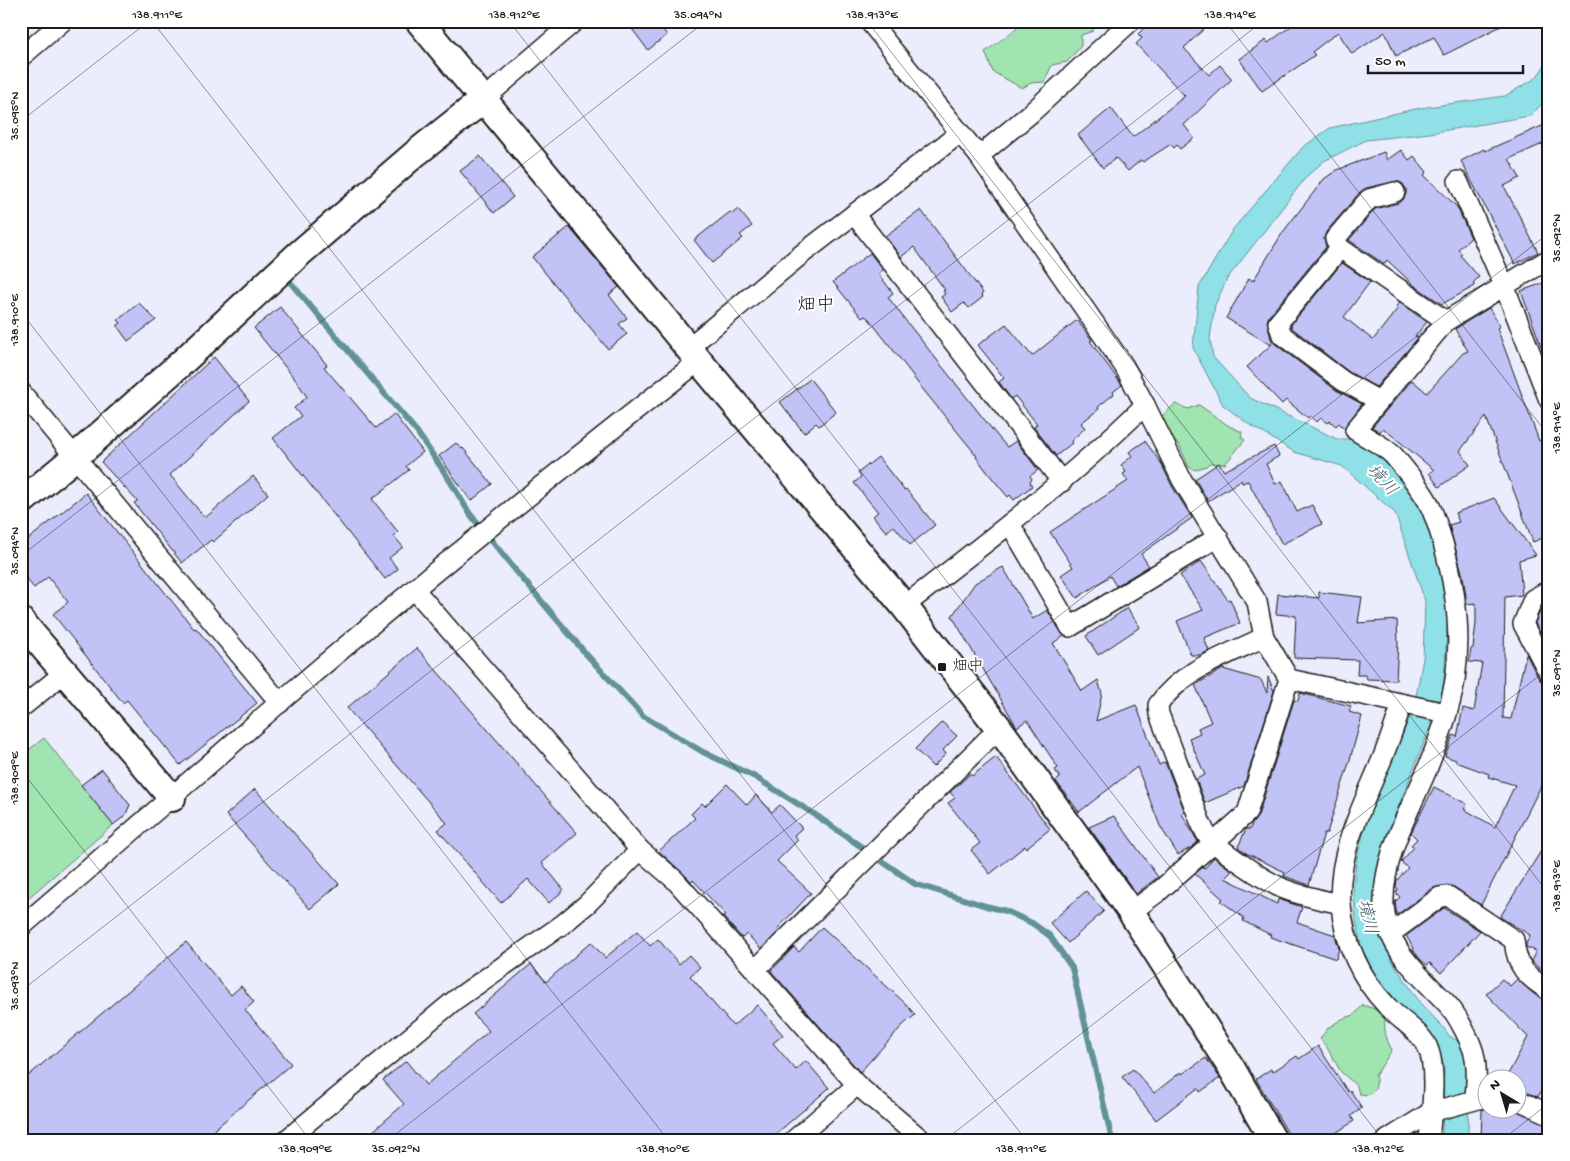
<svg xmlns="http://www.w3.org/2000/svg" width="1570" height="1161" font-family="'Gochi Hand','Klee One',sans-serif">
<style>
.green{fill:#a0e5b1;stroke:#5e8066}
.water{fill:#8fe1e7;stroke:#619296}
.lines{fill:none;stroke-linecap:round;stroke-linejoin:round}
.stream{stroke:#619296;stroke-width:6}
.building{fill:#c1c3f6;stroke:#1c1c1c}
.street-casing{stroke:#1c1c1c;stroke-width:22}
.secondary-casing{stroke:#1c1c1c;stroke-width:30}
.street{stroke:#fff;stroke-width:19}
.secondary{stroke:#fff;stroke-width:26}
.ticks{fill:none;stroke:#1c1c1c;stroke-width:1;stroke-opacity:0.45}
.poi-dot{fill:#1c1c1c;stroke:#fff;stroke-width:2}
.labels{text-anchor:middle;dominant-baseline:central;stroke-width:4;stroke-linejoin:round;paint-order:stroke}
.poi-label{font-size:16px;fill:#1c1c1c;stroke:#fff;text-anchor:start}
.water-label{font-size:18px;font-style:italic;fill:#446163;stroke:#fff}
.quarter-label{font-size:19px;fill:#1c1c1c;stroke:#fff}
.neatline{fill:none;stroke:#1c1c1c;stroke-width:2}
.ticks-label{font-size:12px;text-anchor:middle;fill:#1c1c1c}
</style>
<rect width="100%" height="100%" fill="#ecedfc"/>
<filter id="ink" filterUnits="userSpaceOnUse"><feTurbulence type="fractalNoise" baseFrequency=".02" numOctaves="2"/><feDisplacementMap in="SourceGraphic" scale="10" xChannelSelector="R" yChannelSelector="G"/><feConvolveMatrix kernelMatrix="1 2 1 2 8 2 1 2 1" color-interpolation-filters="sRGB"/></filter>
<g filter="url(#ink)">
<g class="green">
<path d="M1022 21H1094L1093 31 1081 35V46L1067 62 1052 65 1044 82 1031 83 1022 88 993 72 985 52C993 46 1019 28 1022 21Z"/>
<path d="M1175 404 1188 409 1199 405 1229 426 1242 432 1241 437 1245 440 1225 464 1210 463 1206 466 1195 470 1189 467 1179 445 1163 431 1165 423 1162 416Z"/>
<path d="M44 738 113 825 21 904V756Z"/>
<path d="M1363 1005 1386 1013C1383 1028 1385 1037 1392 1050L1375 1076C1378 1085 1376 1089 1369 1095L1359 1094 1357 1086 1341 1072 1326 1046 1320 1039 1328 1028 1342 1019 1354 1015Z"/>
</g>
<path class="water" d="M1549 59V97L1530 116 1430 133 1366 140 1324 161 1307 176 1227 279 1215 305 1210 338 1213 357 1250 398 1337 439H1358L1401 476 1431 527 1448 615 1444 681 1440 702 1392 823 1381 856 1375 900 1385 944 1392 961 1421 1004 1443 1027 1449 1036 1463 1044C1472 1074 1468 1107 1468 1137L1467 1140H1442L1444 1066 1434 1037 1398 1004 1378 982 1361 946 1356 920 1353 886 1357 857 1366 823 1410 716 1417 691 1423 659 1425 601 1395 513 1342 466 1294 452 1247 423 1223 405 1193 348 1199 287 1233 229 1303 147 1330 128 1420 108 1505 96 1536 78Z"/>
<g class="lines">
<path class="stream" d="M290 282 417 432 447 476 470 514 517 572 586 654 643 716 703 752 755 777 814 814 915 884 986 906 1006 911 1032 923 1050 936 1072 968 1112 1140"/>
</g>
<g class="building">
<path d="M626 21H656L667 35 648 50Z"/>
<path d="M1151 21H1212L1184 48 1209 75 1220 65 1232 79 1184 125 1194 138 1180 149 1177 145 1174 148 1171 144 1143 162 1141 160 1128 171 1116 158 1103 168 1078 135 1111 108 1133 137 1185 96 1136 44 1142 38 1138 34Z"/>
<path d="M1298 21H1511L1444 55 1434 37 1396 56 1385 32 1352 54 1338 32 1312 52 1315 55 1262 91 1239 59 1266 40 1268 43Z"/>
<path d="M1549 123V141L1509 159 1520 178 1504 186 1538 252 1515 264 1461 161 1484 149 1485 151Z"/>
<path d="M1401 150 1409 160 1414 156 1427 172 1424 175 1457 207 1471 238 1458 249 1462 254 1460 255 1479 277 1473 283 1475 286 1442 304 1415 286 1387 260 1384 264 1349 240 1375 209 1398 203 1403 200 1406 194V189L1403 184 1397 181 1366 188 1360 192 1326 232 1324 238 1326 247 1269 316 1267 321 1271 339 1275 344 1336 390 1362 404 1344 428 1339 423 1336 426 1330 421 1328 423 1321 418 1317 422 1310 416 1308 418 1286 400 1282 404 1247 367 1272 344H1269L1226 318 1249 278 1253 281 1283 232 1324 179 1337 170 1384 152 1387 160Z"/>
<path d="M480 156 513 197 494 213 460 171Z"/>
<path d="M738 209 752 226 740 235 743 238 712 263 694 240 730 212 732 214Z"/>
<path d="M921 210 983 293 981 295 983 297 969 308 964 303 952 312 941 297 945 294 943 291 945 290 914 247 901 257 885 236Z"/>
<path d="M569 227 619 287 609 295 627 318 619 324 627 334 608 349 532 257Z"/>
<path d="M870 253 883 270 879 273 880 276 893 293 888 297 906 321 999 438 1007 447 1016 441 1038 470 1030 476 1032 479 1030 482 1032 486 1014 500 1010 495 1008 497 988 473 976 457 977 456 913 377H914L869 319 865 316 862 318 833 282Z"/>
<path d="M1342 263 1370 282 1344 317 1373 340 1398 308 1396 306 1400 303 1427 322 1415 336 1418 338 1376 387 1349 372 1292 328 1291 325Z"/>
<path d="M1549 281V362H1547L1521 291Z"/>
<path d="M139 303 156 320 128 341 117 326 121 323 118 320Z"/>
<path d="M280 307 327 365 324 367 376 428 394 414 423 452 406 466 409 470 372 499 398 532 394 536 403 547 389 558 398 569 385 579 273 438 301 416 294 408 307 397 298 383 254 328Z"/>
<path d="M1489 308 1500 326 1497 328 1539 441 1549 437V535L1533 542 1486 417 1460 451 1470 465 1439 487 1429 473 1434 470 1383 428 1380 432 1372 427 1412 380 1427 393 1463 353 1468 351 1455 329Z"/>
<path d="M1077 320 1092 340 1090 341 1122 385 1113 392 1114 394 1098 407 1099 409 1081 423 1085 428 1071 441 1072 443 1056 456 1034 427 1037 424 1015 396 1011 399 999 382 1004 378 978 345 1006 324 1032 356Z"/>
<path d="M214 357 249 401 170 475 205 518 253 476 268 494 213 542 211 540 182 563 134 503 137 501 101 462Z"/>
<path d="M810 379 836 412 819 426 816 423 804 433 780 402Z"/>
<path d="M1145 441 1161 463 1172 486 1192 518 1141 554 1149 566 1116 586 1110 576 1077 598 1061 575 1073 567 1050 532 1128 481 1123 474 1126 472 1121 465 1132 456 1129 452Z"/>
<path d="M456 443 462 449 463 448 492 484 471 501 439 456Z"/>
<path d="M1274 446 1279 456 1266 464 1275 484 1282 481 1297 512 1312 505 1322 524 1282 544 1248 481 1242 483 1241 480 1208 501 1195 479 1219 463 1224 471Z"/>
<path d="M878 457 904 490 906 489 935 525 910 545 894 526 886 532 873 516 878 512 854 483 861 477 858 473Z"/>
<path d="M86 493 194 629 196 628 257 703 180 765 127 700 123 703 53 614 68 602 48 577 34 588 21 572V545Z"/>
<path d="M1494 498 1536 555 1519 560 1522 595 1505 597 1503 718 1511 719 1526 654 1539 679 1543 683 1549 684V770L1481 905 1454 887 1447 885 1433 888 1397 915 1395 902 1400 897 1396 893 1398 889 1396 887 1397 880 1408 868 1401 862 1414 847 1411 845 1417 839 1411 833 1434 787 1467 804 1464 809 1495 827 1515 785 1488 777 1489 774 1456 762V760L1445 756 1453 735 1457 737 1463 708 1474 711 1482 663 1469 662 1471 649 1473 648 1476 623V603L1467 604 1463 576 1449 525 1459 522 1455 513Z"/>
<path d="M1201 561 1228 600 1230 599 1240 623 1204 638 1209 651 1200 655H1191L1177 621 1203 610 1180 575Z"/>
<path d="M1003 567 1033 619 1047 610 1064 636 1053 643 1082 691 1098 680 1102 694 1096 721 1136 705 1159 765 1165 762 1185 812 1182 814 1198 842 1192 847 1178 855 1160 826 1137 767 1079 812 1056 781 1060 778 1055 770 1058 768 1027 720 1017 727 952 616 975 583Z"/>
<path d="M1319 592 1362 597 1358 623 1397 620 1398 643 1396 680 1367 679 1365 675H1357L1358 660 1294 658 1296 616 1276 614 1278 594 1319 598Z"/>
<path d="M1549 603V649L1535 623 1542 607Z"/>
<path d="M1127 608 1140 627 1098 655 1086 636Z"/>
<path d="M417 648 577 833 542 863 564 890 549 903 528 879 501 903 438 830 447 823 347 708Z"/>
<path d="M1223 669 1261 680 1267 693 1268 677 1274 691 1244 786 1205 803 1196 779 1205 775 1189 738 1200 733 1198 728 1211 722 1195 685Z"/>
<path d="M1300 693 1351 706 1349 712 1362 716 1349 763 1327 833H1324L1309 885 1284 876 1285 872 1246 853 1238 847 1246 829H1250L1252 824 1258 816 1294 700 1298 701Z"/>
<path d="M942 722 957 736 943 750 946 754 933 767 915 749Z"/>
<path d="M996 757 1050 829 1026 848 1025 846 990 874 971 850 980 843 948 803 955 798 950 792 959 784 970 774 972 776Z"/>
<path d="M102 769 130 805 125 816 113 825 81 785Z"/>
<path d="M727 784 747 805 756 795 772 812 780 805 802 828 794 835 798 840 777 861 811 893 778 928 780 930 761 949 747 934 742 938 723 917 726 915 693 880 692 882 659 851 695 818 691 814 702 803 705 806Z"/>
<path d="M255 789 339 884 310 909 226 815Z"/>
<path d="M1114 816 1158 877 1136 894 1089 827Z"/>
<path d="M1549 838V977L1531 961 1536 951 1526 947V944L1530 935 1500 917Z"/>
<path d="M1214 857 1232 871 1225 878 1277 904 1278 899 1302 907 1297 922 1335 935 1339 949 1336 959 1270 937 1271 935 1243 921 1244 918 1221 901 1223 899 1195 874 1203 867 1205 868Z"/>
<path d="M1086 891 1104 911 1068 943 1050 923Z"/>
<path d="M1444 908 1480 931 1441 973 1430 963 1427 965 1421 960 1413 950 1414 948 1406 936Z"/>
<path d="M822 927 906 1004 915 1015 903 1025 860 1072 771 971 794 947 799 952Z"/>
<path d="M637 931 650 946 658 939 679 964 689 955 700 967 690 976 733 1026 757 1005 783 1035 773 1043 796 1070 806 1061 829 1088 769 1140H363L404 1104 383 1080 406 1061 426 1085 489 1031 473 1014 531 964 546 982 591 942 605 958Z"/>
<path d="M186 942 231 995 241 986 254 1002 245 1010 291 1064 202 1140H21V1082Z"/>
<path d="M1502 979 1510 986 1517 979 1534 994 1549 1002V1076L1538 1097 1518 1089V1078H1506L1528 1037 1486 994Z"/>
<path d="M1318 1046 1348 1092 1350 1090 1362 1108 1351 1116 1354 1121 1325 1140H1292L1256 1079 1271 1069 1272 1072 1297 1056 1299 1059Z"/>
<path d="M1206 1058 1220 1078 1200 1092 1198 1088 1156 1120 1122 1077 1133 1069 1154 1093 1181 1072 1182 1074Z"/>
<path d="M1488 1108H1511L1549 1125V1140H1481L1482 1110Z"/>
</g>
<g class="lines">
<defs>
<g id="street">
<path d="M869 21 979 156 1124 366 1145 405C1070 479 987 542 904 606"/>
<path d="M21 57 63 21"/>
<path d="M484 99 575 21"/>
<path d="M979 156 1031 113 1131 21"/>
<path d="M1458 181 1504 285 1549 400"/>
<path d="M854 214 1062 482"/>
<path d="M1340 248 1446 321"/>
<path d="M689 347 802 254 960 133"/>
<path d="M21 392 280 703"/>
<path d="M1379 401 1343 381 1282 335 1278 323 1340 248 1335 239 1369 199 1395 192"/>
<path d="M1145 405 1182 480 1257 602 1264 637 1289 679 1446 713"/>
<path d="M1010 524 1070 627 1218 537"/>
<path d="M414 589 640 850 675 880 857 1085 922 1140"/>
<path d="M1549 590 1533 599 1523 624 1549 673"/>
<path d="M1264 637C1226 656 1183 669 1158 705L1159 714 1200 821C1202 825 1204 831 1207 835 1220 851 1265 881 1284 889 1302 896 1322 900 1341 904"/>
<path d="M1402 704C1395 724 1388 745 1380 764 1362 807 1336 857 1341 905 1344 943 1361 979 1387 1006 1398 1019 1420 1031 1427 1046 1438 1068 1431 1115 1429 1140"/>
<path d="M21 708 64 673"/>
<path d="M1131 912 1158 892 1247 813 1289 679"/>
<path d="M21 927C108 853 193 778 279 703 416 585 557 472 699 361"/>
<path d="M1390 934 1440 897 1448 896 1514 940C1517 969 1526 975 1549 991"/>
<path d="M755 970 999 728"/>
<path d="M1475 1099C1476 1083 1478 1066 1473 1050 1469 1038 1458 1017 1450 1007 1422 976 1387 952 1384 906 1382 855 1410 812 1428 767 1439 739 1450 710 1455 680 1462 633 1456 588 1443 543 1439 529 1434 513 1427 500 1418 485 1405 469 1393 455 1383 445 1367 438 1355 430L1446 321 1549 259"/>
<path d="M1518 1100 1549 1114"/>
<path d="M286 1140 455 1000 563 924 587 904 640 850"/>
<path d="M794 1140 857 1085"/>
<path d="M1387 1140 1431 1112 1486 1097"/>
</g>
<g id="secondary">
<path d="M419 21 699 361 904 606 999 728 1131 912 1232 1069 1273 1140"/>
<path d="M21 502 74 458 178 366 300 253 416 153 484 99"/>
<path d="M21 621 172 798"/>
</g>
</defs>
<use href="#street" class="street-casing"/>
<use href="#secondary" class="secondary-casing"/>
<use href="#street" class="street"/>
<use href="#secondary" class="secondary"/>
</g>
</g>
<path class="ticks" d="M152 21 1026 1140M509 21 1383 1140M867 21 1549 894M1225 21 1549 436M21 121 149 21M21 312 668 1140M21 556 706 21M21 770 310 1140M21 991 1263 21M388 1140 1549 233M945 1140 1549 668M1502 1140 1549 1103"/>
<rect class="poi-dot" x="937" y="662" width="10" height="10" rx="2.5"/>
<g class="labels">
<g class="poi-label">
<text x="952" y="667">畑中</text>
</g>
<g class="water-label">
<text transform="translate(1381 481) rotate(47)">境川</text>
<text transform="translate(1366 917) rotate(77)">境川</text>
</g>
<g class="quarter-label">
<text x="816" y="306">畑中</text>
</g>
</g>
<rect width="1570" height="1161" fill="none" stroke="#fff" stroke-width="55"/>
<g transform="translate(1502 1094) rotate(322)"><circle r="24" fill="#ffffff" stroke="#a4a4a4"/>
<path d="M0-4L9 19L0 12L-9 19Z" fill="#1c1c1c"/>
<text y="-8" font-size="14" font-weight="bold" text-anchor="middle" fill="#1c1c1c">N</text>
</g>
<path d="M1368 65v8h155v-8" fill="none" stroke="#1c1c1c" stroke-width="2.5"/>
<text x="1375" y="65" font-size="15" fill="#1c1c1c" stroke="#ffffff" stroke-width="4" paint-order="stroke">50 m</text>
<rect x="28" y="28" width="1514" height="1106" class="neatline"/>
<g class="ticks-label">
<text x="157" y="18">138.911°E</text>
<text x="514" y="18">138.912°E</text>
<text x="698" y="18">35.094°N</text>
<text x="872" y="18">138.913°E</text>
<text x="1230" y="18">138.914°E</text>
<text transform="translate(14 116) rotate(-90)" y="4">35.095°N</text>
<text transform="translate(1556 238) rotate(-90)" y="4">35.092°N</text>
<text transform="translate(14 320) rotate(-90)" y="4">138.910°E</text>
<text transform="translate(1556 428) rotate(-90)" y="4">138.914°E</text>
<text transform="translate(14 551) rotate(-90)" y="4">35.094°N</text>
<text transform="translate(1556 673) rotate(-90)" y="4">35.091°N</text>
<text transform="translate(14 778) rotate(-90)" y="4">138.909°E</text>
<text transform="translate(1556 886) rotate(-90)" y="4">138.913°E</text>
<text transform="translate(14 986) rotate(-90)" y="4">35.093°N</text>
<text x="305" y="1152">138.909°E</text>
<text x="396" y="1152">35.092°N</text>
<text x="663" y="1152">138.910°E</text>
<text x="1021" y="1152">138.911°E</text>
<text x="1378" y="1152">138.912°E</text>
</g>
</svg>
